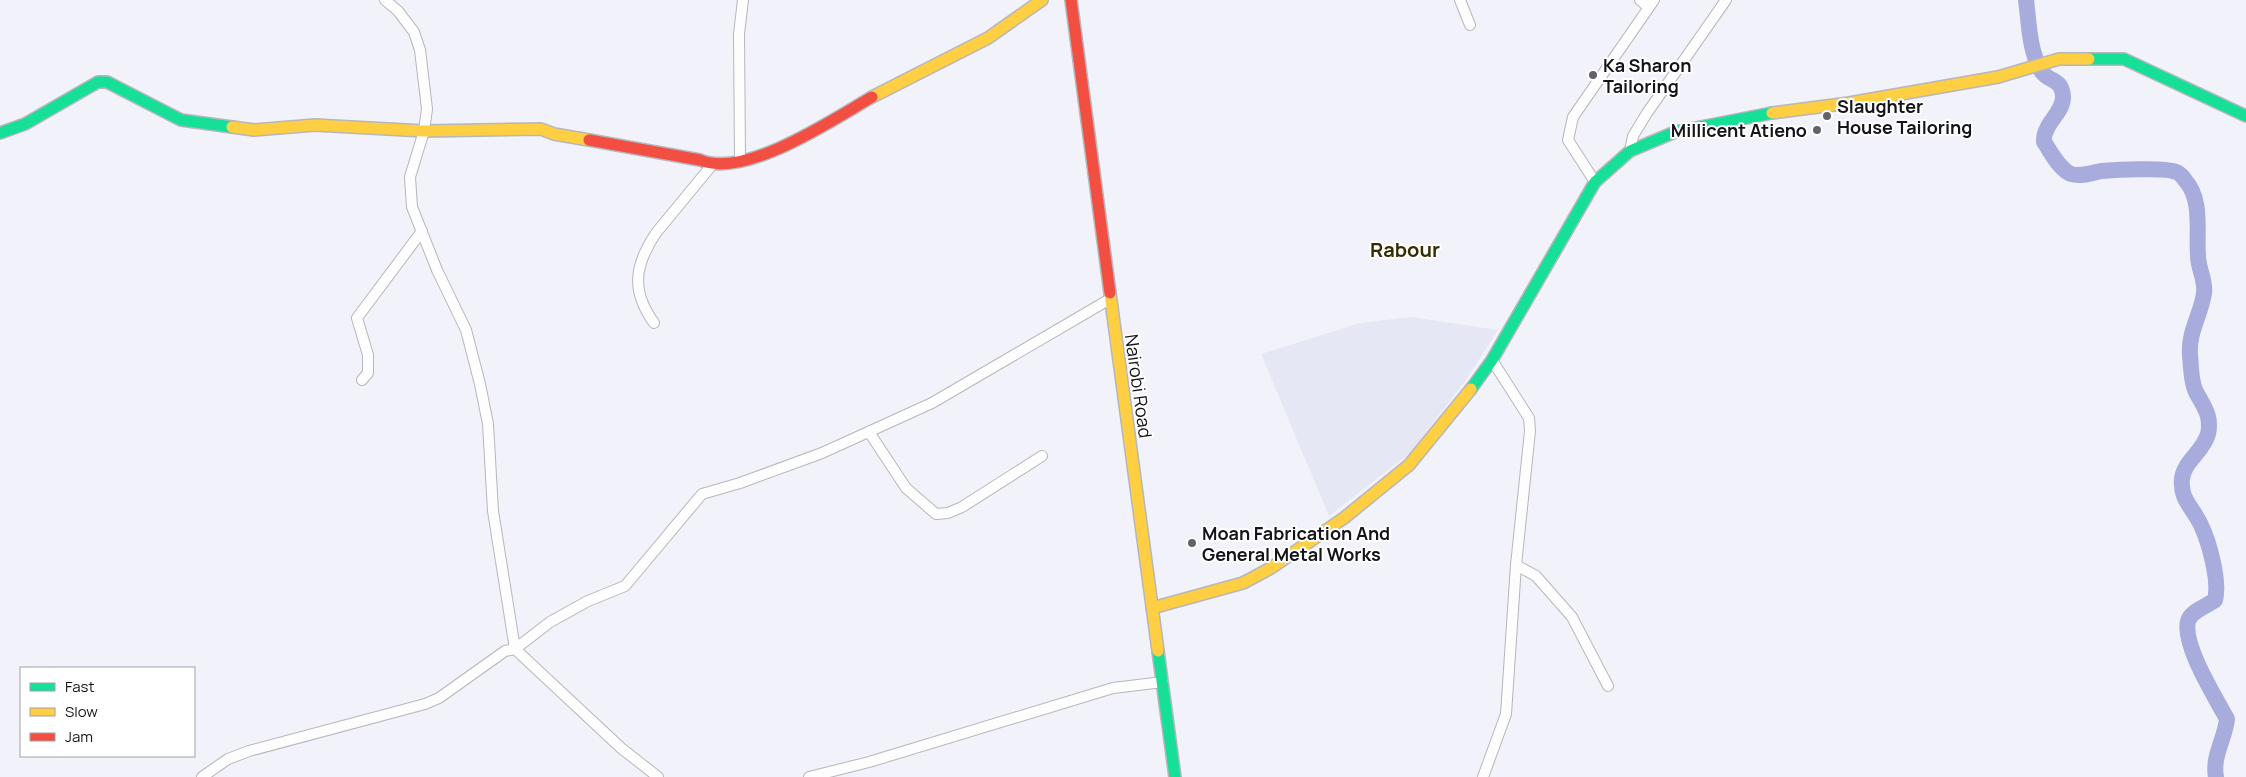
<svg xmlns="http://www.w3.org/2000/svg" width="2246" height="777" font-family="Manrope,sans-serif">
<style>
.built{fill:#e5e7f5}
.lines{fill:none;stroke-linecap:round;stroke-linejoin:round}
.river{stroke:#a7acdd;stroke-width:16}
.street-casing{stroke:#b6b6bc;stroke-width:12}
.fast-casing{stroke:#b6b6bc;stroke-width:14}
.slow-casing{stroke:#b6b6bc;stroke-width:14}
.jam-casing{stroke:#b6b6bc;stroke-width:14}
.street{stroke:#fdfdfe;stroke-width:10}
.fast{stroke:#16e098;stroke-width:11}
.slow{stroke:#ffcf43;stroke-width:11}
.jam{stroke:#f24e42;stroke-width:11}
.poi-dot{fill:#626268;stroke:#fff;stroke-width:2}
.labels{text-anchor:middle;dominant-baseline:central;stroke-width:4;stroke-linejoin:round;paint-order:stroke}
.poi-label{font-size:18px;font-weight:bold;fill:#141419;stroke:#fff;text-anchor:start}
.street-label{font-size:18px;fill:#141419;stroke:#fff}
.quarter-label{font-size:20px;font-weight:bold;fill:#352d02;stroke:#fff}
</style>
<rect width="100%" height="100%" fill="#f2f3fa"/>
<path class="built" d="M1411 317 1498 330 1466 380 1410 453 1329 516 1261 354 1360 323Z"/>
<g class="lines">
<path class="river" d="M2026 0C2029 22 2029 52 2042 72 2049 82 2062 78 2063 97 2063 111 2050 119 2046 131 2044 134 2044 139 2044 142 2051 152 2059 169 2071 174 2080 177 2092 173 2101 171 2114 170 2166 167 2176 172 2179 173 2183 177 2185 180 2203 200 2196 232 2198 256 2198 268 2206 281 2204 293 2201 315 2188 332 2190 355 2191 366 2191 383 2196 392 2204 407 2212 416 2208 434 2203 452 2184 461 2182 479 2180 499 2192 507 2200 523 2209 541 2220 581 2215 600 2207 606 2191 611 2188 621 2182 645 2216 698 2227 719 2225 739 2212 756 2216 777"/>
<defs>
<g id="street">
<path d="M385 0 398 11 414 32 420 50 427 109 424 131 410 177 412 207 437 270 466 330 480 384 488 424 493 511 515 649 621 748 658 777"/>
<path d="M1460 0 1470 25"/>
<path d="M1640 0 1648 7"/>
<path d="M1630 151 1633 136 1647 113 1726 0"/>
<path d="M740 159 739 34 743 0"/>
<path d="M1595 182 1568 140 1573 117 1654 0"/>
<path d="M654 323C631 291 634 266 656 233L712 165"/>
<path d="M362 380 368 373V355L357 318 422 231"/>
<path d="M869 432 906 488 936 514 948 513 962 507 1042 456"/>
<path d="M1516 565 1536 576 1572 617 1608 686"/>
<path d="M202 777 228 759 249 751 425 704 439 698 505 651 515 649 550 622 588 601 625 586 702 494 740 483 822 453 932 403 1110 299"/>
<path d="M809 777 869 762 1113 688 1163 682"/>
<path d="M1483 777 1506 714 1516 565 1530 431 1529 418 1492 360"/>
</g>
<g id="fast">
<path d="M2089 59H2124L2246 116"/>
<path d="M0 133 25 124 98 82H107L181 120 232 127"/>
<path d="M1471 389 1492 360 1595 182 1630 151 1675 132 1772 113"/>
<path d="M1158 651 1175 777"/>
</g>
<g id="slow">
<path d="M872 97 988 38 1042 0"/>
<path d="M1772 113 1849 103 1998 77 2059 59H2089"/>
<path d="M232 127 254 130 315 125 424 131 541 129 554 134 589 140"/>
<path d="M1110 293 1158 651"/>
<path d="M1152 608 1243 583 1271 568 1344 518 1409 465 1471 389"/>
</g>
<g id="jam">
<path d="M1071 0 1110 293"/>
<path d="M589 140 700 160C745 179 832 120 872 97"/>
</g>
</defs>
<use href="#street" class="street-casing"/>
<use href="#fast" class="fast-casing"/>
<use href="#slow" class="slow-casing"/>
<use href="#jam" class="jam-casing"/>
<use href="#street" class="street"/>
<use href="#fast" class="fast"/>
<use href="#slow" class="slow"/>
<use href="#jam" class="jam"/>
</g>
<g class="poi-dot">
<circle cx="1593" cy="75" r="5"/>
<circle cx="1827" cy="116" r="5"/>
<circle cx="1817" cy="130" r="5"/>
<circle cx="1192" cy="543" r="5"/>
</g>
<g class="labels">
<g class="poi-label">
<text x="1603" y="65">Ka Sharon<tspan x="1603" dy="21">Tailoring</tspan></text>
<text x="1837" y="106">Slaughter<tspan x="1837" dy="21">House Tailoring</tspan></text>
<text x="1807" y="130" text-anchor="end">Millicent Atieno</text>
<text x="1202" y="533">Moan Fabrication And<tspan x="1202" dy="21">General Metal Works</tspan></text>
</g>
<g class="street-label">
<text transform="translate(1139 386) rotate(82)">Nairobi Road</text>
</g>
<g class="quarter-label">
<text x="1405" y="249">Rabour</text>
</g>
</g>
<rect x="20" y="667" width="175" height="90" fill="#ffffff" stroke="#a1a1a3"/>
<rect x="30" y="683" width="25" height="8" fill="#16e098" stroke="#a1a1a3"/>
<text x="65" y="692" font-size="15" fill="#141419">Fast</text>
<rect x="30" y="708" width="25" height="8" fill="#ffcf43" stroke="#a1a1a3"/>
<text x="65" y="717" font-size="15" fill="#141419">Slow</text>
<rect x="30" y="733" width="25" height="8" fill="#f24e42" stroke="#a1a1a3"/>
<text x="65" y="742" font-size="15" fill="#141419">Jam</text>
</svg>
